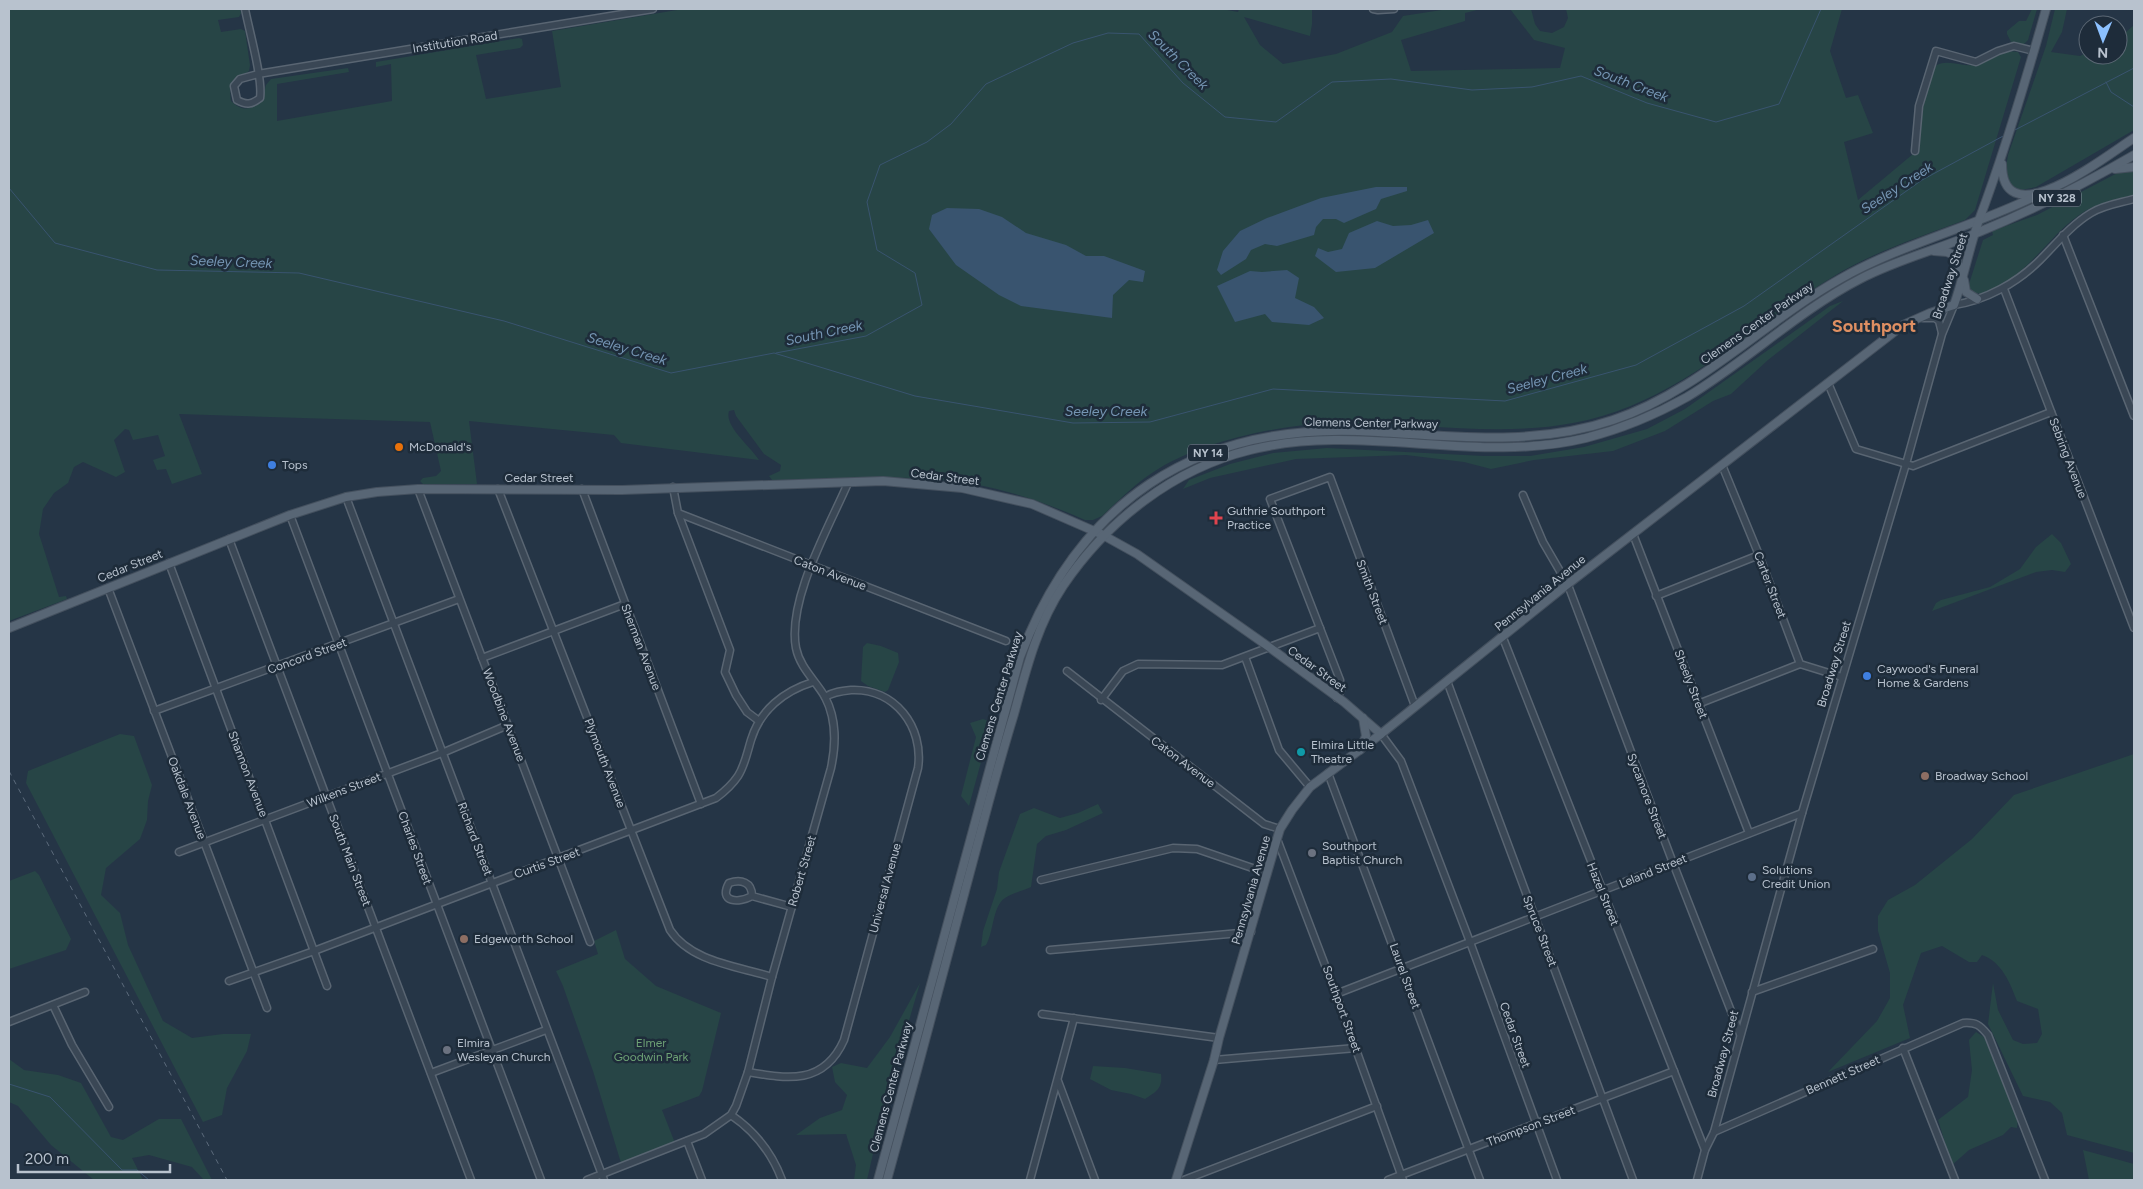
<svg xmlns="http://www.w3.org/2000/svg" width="2143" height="1189" font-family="Figtree,sans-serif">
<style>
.green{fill:#274546}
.water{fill:#39546f}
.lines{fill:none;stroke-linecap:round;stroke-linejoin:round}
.stream{stroke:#39546f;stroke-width:1}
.minor-casing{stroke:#596572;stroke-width:9}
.major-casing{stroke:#44505e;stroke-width:10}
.minor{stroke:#3a4755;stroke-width:6}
.major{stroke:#586675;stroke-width:8}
.rail{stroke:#5c6b7c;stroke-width:1;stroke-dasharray:5 5;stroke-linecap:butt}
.food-dot{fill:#e8710a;stroke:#1e2c3a;stroke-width:2}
.shop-dot{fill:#3f7fe0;stroke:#1e2c3a;stroke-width:2}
.health-dot{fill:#e0444e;stroke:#1e2c3a;stroke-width:2}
.culture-dot{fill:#0f9aa8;stroke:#1e2c3a;stroke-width:2}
.education-dot{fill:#8d6e63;stroke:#1e2c3a;stroke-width:2}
.worship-dot{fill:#6b7280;stroke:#1e2c3a;stroke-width:2}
.service-dot{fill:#5c6f8a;stroke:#1e2c3a;stroke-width:2}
.labels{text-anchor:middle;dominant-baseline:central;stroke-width:5;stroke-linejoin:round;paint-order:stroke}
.shield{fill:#1e2c3a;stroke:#8a95a2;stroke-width:1}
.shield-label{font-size:11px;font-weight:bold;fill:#b8c2ce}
.street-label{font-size:12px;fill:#b8c2ce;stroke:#1e2c3a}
.poi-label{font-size:12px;fill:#b8c2ce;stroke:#1e2c3a;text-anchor:start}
.park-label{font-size:12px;fill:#6da175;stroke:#1e2c3a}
.water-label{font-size:14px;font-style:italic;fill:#7595b3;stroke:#1e2c3a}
.district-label{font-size:18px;font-weight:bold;fill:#df8f62;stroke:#1e2c3a}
</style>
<rect width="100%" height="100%" fill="#253546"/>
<g class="green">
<path d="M9 9H240L241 13 239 17 218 20 221 32 241 29 245 31 250 65 249 71C233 82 228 78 231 101 243 112 249 110 262 101L266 85 271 79 348 68 349 72 277 84V121L392 101 391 64 376 67V62L519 38 522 39 523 45 520 48 476 55 486 99 561 87 552 31 683 9H1222L1238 12 1239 9H1312V24L1310 36 1244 17 1260 45 1283 64 1336 54 1392 32 1403 16 1448 9H1481L1465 13V21L1401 40 1411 71 1560 68 1565 48 1534 40 1510 9H1531L1535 24 1540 31 1552 33 1564 27 1568 18 1566 9H1842L1830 51 1846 98 1858 95 1873 133 1844 142 1858 200 1919 149 1921 117 1932 68C1947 57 1959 67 1974 65 1992 62 1997 48 2018 52L2021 57 1975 210 1965 220C1920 237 1872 252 1831 278 1747 330 1674 405 1573 423 1498 437 1423 423 1347 423 1290 422 1200 440 1152 473 1134 485 1118 501 1102 516L1093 520H1085C1049 504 1012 491 973 484 907 473 838 479 772 480L769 476 780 471 781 465 764 454 736 416 734 410 729 411C724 426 750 446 759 460L621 443 614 435 469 421 477 484H423L420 481 423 478 436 476 441 471 430 422 179 414 202 474 172 484 166 469 157 470 153 460 165 456 158 435 133 440 129 430 125 429 114 440 125 472 116 477 83 462 74 467 68 483 54 493 43 509 39 534 59 597 66 596 67 599 9 621Z"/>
<path d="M2032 9H2037L2028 40 2023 45 2011 42 2007 34V31L2019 21H2026Z"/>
<path d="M2055 9H2067L2062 32 2051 52 2080 56 2088 52V55H2118V39L2134 25V130L2036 187 2021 190 2010 186 2005 174 2008 155 2046 46Z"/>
<path d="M2123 170 2134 171V195C2119 198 2100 203 2087 210 2077 216 2067 224 2059 232 2044 247 1991 311 1969 289V284L1983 240 1993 235 1992 231 2037 215Z"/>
<path d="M1843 301 1768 360 1731 394 1713 401 1665 431 1613 451 1534 460 1491 469 1464 462 1406 455 1296 459 1210 478 1183 489 1189 480 1230 464 1273 453 1327 448 1484 456H1530L1584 447 1647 429 1685 409 1830 306Z"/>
<path d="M2052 534 2061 543 2071 564 2065 572 2052 570 2036 572 1932 611 1936 603 1941 600 1990 587 2020 569 2036 547Z"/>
<path d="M867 643 881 646 898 653 899 662 888 690 885 692 868 686 861 681 863 647Z"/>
<path d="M983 719 992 722 969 806 961 796 976 737 970 723Z"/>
<path d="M120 734 134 736 152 785 148 801 147 820 140 839 106 868 101 895 120 913 128 945 163 1021 192 1038 223 1034H251L247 1051 227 1088 222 1115 203 1122 26 783 28 771Z"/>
<path d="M2134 754V1153L2067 1135 2062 1113 2050 1102 2023 1096 1988 1024 1993 983 1998 1010 2013 1040 2023 1044 2037 1043 2042 1034 2038 1009 2017 1001C2010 983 2002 962 1982 955L1977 962H1969L1942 946 1921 953 1903 1005 1910 1038 1828 1072 1877 1021 1890 998V973L1878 931V916L1888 900 1915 885 1972 839 2014 795Z"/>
<path d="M1098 804 1103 813 1066 830 1046 836 1037 844 1031 887C1023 891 1012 893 1005 898 992 907 994 932 986 945L981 947 983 931 997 889 999 872 1020 814 1034 808 1060 818 1078 813Z"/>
<path d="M35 871 39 875 71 939 66 950 9 969V881Z"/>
<path d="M616 930 625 959 656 986 721 1013 702 1091 699 1096 662 1110 675 1143 621 1163 593 1071 563 986 556 971 598 954 594 941Z"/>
<path d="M920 983 884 1106 867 1180H854L856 1165 846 1134 796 1135 820 1118 842 1110 847 1095 835 1082 832 1067 841 1063 867 1068 890 1037Z"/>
<path d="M1976 1032 1984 1037 2018 1119 2017 1128 2011 1127 2003 1135 1969 1150 1952 1165 1938 1120 1968 1097 1972 1070 1969 1040Z"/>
<path d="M9 1059 24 1070 58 1075 81 1083 111 1137 123 1140 159 1119H181L212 1180H204L192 1167 149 1155 132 1158 143 1180H94L51 1145 18 1106 9 1102Z"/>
<path d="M1093 1066 1125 1068 1161 1074C1163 1088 1156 1092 1145 1099L1131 1094 1111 1090 1090 1079Z"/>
<path d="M2083 1150 2134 1164V1180H2089Z"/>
</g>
<g class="water">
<path d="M1376 187H1407V191L1381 199 1376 209 1344 223 1336 219H1323L1316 227 1314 235 1277 246 1265 244 1251 250 1246 259 1221 275 1217 270 1223 251 1240 231 1267 218 1321 198Z"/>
<path d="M947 208 979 209 1002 217 1026 233 1066 245 1086 256H1104L1145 271 1143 282 1129 280 1113 295 1112 318 1021 306 999 295 956 265 929 229 932 215Z"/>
<path d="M1428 220 1434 233 1375 268 1336 272 1315 256 1318 248 1328 252 1342 249 1349 233 1377 221 1393 226 1411 225Z"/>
<path d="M1287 270 1299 278 1295 298 1314 307 1324 318 1309 325 1272 322 1265 314 1235 322 1217 286 1250 271 1262 272Z"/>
</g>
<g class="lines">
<g class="stream">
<path d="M2106 82 2111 92 2134 107"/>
<path d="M2013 131 2134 68"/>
<path d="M9 188 55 243 157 270 299 273 504 321 671 373 774 353 915 396 1073 423 1150 422 1273 389 1505 401 1636 365 1744 306 1922 180 2005 135"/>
<path d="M776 353 866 336 922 305 915 273 877 250 867 202 880 165 927 142 951 124 986 84 1073 43 1108 33 1139 34 1183 83 1225 117 1276 122 1332 82 1391 79 1472 90 1532 87 1581 76 1647 103 1716 122 1779 104 1821 9"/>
<path d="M9 1084 50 1097 122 1170H137L149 1180"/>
</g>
<defs>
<g id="minor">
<path d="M245 9C249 30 263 79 260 98 251 105 246 105 237 100L234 86 240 79 258 74 653 9"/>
<path d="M1373 9 1378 10 1394 9"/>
<path d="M1915 151 1919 106 1936 51 1976 62 1998 51 2014 46 2034 51"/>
<path d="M2063 235 2134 416"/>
<path d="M2004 289 2134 628"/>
<path d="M1923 318H1935L1939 321 1942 333"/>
<path d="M1828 383 1856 449 1913 466 2051 412"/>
<path d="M1722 465 1759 555 1800 664 1842 677"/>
<path d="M673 487 678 513 1006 641"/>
<path d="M418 489 590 942"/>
<path d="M498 489 670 930C691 962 737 966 772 977"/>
<path d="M582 489 701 804"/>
<path d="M1523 495 1543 542 1568 585 1673 863 1740 1034"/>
<path d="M346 497 604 1180"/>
<path d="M678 513 730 650 725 672 736 695 747 712 759 721"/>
<path d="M290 515 541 1180"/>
<path d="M1633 534 1749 833"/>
<path d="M229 539 471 1180"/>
<path d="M169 563 327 986"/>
<path d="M108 588 267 1008"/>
<path d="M1656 596 1759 555"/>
<path d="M1503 638 1705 1150"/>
<path d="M1245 657 1279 750 1310 787"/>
<path d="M482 658 625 604"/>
<path d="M1067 671 1264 824 1280 829"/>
<path d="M1447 681 1633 1180"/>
<path d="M1337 698 1341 690 1340 680 1270 499 1330 477 1415 706"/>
<path d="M1101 700 1123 671 1138 664 1222 665 1320 628"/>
<path d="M1698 704 1800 664"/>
<path d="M154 711 459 599"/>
<path d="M1381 734 1401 761 1470 942 1557 1180"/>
<path d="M1328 773 1480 1180"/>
<path d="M1277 839 1336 994 1403 1180"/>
<path d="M179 852 442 753 508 725"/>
<path d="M1041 880 1173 848 1197 849 1267 873"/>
<path d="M752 896C752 882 741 879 729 883 718 903 739 903 752 896L792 907"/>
<path d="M1050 950 1251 932"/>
<path d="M229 981 314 951 716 798C724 792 732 785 738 776 745 765 747 753 751 740 760 710 784 691 813 682"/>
<path d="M1752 992 1873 949"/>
<path d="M1336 994 1802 813"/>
<path d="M53 1005 72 1045 109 1107"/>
<path d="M1042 1014 1219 1038"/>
<path d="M9 1022 85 992"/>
<path d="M1903 1048 1955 1180"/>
<path d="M1214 1060 1356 1048"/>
<path d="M748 1072C788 1079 824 1085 844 1040L918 768C924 727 895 688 851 690 842 691 833 692 825 697"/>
<path d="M431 1073 546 1030"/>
<path d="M1058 1081 1095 1180"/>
<path d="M731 1115C756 1132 772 1153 782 1180"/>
<path d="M1714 1132 1963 1023C1976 1022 1980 1025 1988 1035L2045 1180"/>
<path d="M687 1141 702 1180"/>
<path d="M587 1180 704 1134 731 1115 736 1106 748 1072 772 977 831 768C836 744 837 720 825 697 816 681 800 668 796 648 787 600 829 527 848 483"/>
<path d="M1030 1180 1074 1018"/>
<path d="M1184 1180 1377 1106"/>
<path d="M1388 1180 1674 1071"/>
<path d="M1697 1180 1705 1150 1714 1132 1802 813 1906 464 1942 334 1954 305C1986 300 2017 283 2040 260 2056 244 2071 225 2091 213 2104 205 2120 203 2134 199"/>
</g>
<g id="major">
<path d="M2002 164C2002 239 2107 155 2134 138"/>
<path d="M2115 169 2134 167"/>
<path d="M1934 251 1947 252 1956 256 1962 279"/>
<path d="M1964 280 1966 292 1977 299"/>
<path d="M9 628 290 515 346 497 377 492 418 489 622 490 883 481 962 488 1032 504 1101 534 1137 554 1269 647 1344 702 1381 734"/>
<path d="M1360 750 1366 736 1363 718"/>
<path d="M878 1180 1020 657C1078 503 1194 425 1359 431 1444 435 1531 448 1613 420 1699 391 1762 323 1840 279 1903 243 1977 226 2042 193"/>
<path d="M887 1180C922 1054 955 928 989 801 997 772 1005 743 1014 714 1026 670 1037 625 1063 586 1107 521 1173 469 1250 450 1360 422 1476 465 1586 438 1621 429 1655 415 1687 397 1747 361 1798 311 1860 279 1898 259 1940 249 1979 232 2033 210 2084 184 2134 155"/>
<path d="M1176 1180 1214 1060 1219 1038 1277 839 1280 829 1292 810 1310 787 1381 734 1564 587 1903 325 1930 313 1954 305C1964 277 1969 248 1979 220 2005 151 2026 80 2046 9"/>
</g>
</defs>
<use href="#minor" class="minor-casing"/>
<use href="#major" class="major-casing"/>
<use href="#minor" class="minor"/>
<use href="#major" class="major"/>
<path class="rail" d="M9 771 227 1180"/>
</g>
<circle class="food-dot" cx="399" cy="447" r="5"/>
<g class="shop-dot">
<circle cx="272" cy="465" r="5"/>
<circle cx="1867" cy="676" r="5"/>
</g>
<path class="health-dot" d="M1213.5 510.5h5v5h5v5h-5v5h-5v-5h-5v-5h5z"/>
<circle class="culture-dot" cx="1301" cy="752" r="5"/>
<g class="education-dot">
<circle cx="1925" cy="776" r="5"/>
<circle cx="464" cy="939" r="5"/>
</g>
<g class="worship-dot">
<circle cx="1312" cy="853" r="5"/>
<circle cx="447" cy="1050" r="5"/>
</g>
<circle class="service-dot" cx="1752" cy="877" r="5"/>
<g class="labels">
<g class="shield">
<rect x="2033" y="189.5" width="48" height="17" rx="4"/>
<rect x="1188" y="444.5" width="40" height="17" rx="4"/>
</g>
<g class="shield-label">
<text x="2057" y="198">NY 328</text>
<text x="1208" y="453">NY 14</text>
</g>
<g class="street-label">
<text transform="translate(455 42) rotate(-9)">Institution Road</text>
<text transform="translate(1950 276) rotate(-72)">Broadway Street</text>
<text transform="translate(1757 323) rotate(-35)">Clemens Center Parkway</text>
<text transform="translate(1371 423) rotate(1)">Clemens Center Parkway</text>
<text transform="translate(2068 458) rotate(69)">Sebring Avenue</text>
<text transform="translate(945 477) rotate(7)">Cedar Street</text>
<text x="539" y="478">Cedar Street</text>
<text transform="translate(130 566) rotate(-22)">Cedar Street</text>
<text transform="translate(830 573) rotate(21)">Caton Avenue</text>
<text transform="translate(1770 585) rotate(69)">Carter Street</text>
<text transform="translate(1372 592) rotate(69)">Smith Street</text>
<text transform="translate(1540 593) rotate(-39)">Pennsylvania Avenue</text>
<text transform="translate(641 647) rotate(69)">Sherman Avenue</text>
<text transform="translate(307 656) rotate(-20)">Concord Street</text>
<text transform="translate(1834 664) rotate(-73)">Broadway Street</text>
<text transform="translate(1317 669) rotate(36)">Cedar Street</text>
<text transform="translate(1691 684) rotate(69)">Sheely Street</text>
<text transform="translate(999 696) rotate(-73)">Clemens Center Parkway</text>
<text transform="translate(504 715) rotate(69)">Woodbine Avenue</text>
<text transform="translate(1183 762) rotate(37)">Caton Avenue</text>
<text transform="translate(605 763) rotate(69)">Plymouth Avenue</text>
<text transform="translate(248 774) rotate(69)">Shannon Avenue</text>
<text transform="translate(344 790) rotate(-21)">Wilkens Street</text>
<text transform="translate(1647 796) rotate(69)">Sycamore Street</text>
<text transform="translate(187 798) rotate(69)">Oakdale Avenue</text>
<text transform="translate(475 839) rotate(69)">Richard Street</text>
<text transform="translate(415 848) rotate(70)">Charles Street</text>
<text transform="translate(350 860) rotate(69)">South Main Street</text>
<text transform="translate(547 863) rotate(-20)">Curtis Street</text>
<text transform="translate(802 871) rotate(-74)">Robert Street</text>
<text transform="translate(1653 871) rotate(-22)">Leland Street</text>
<text transform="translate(885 888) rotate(-75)">Universal Avenue</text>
<text transform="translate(1251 890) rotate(-74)">Pennsylvania Avenue</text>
<text transform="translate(1603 894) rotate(68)">Hazel Street</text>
<text transform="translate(1540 931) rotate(69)">Spruce Street</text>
<text transform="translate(1405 976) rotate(70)">Laurel Street</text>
<text transform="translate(1342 1009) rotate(70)">Southport Street</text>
<text transform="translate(1515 1035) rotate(70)">Cedar Street</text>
<text transform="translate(1723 1054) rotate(-75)">Broadway Street</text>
<text transform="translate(1843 1075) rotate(-24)">Bennett Street</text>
<text transform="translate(891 1087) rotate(-75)">Clemens Center Parkway</text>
<text transform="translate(1531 1126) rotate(-21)">Thompson Street</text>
</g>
<g class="poi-label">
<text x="409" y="447">McDonald's</text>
<text x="282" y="465">Tops</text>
<text x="1227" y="511">Guthrie Southport<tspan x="1227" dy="14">Practice</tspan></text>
<text x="1877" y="669">Caywood's Funeral<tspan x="1877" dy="14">Home &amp; Gardens</tspan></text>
<text x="1311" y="745">Elmira Little<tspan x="1311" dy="14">Theatre</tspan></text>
<text x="1935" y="776">Broadway School</text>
<text x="1322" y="846">Southport<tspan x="1322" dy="14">Baptist Church</tspan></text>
<text x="1762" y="870">Solutions<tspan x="1762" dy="14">Credit Union</tspan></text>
<text x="474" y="939">Edgeworth School</text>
<text x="457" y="1043">Elmira<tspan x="457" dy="14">Wesleyan Church</tspan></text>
</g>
<g class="park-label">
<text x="651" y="1043">Elmer<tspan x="651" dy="14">Goodwin Park</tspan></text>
</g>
<g class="water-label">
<text transform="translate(1178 60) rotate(45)">South Creek</text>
<text transform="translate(1631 84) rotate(21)">South Creek</text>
<text transform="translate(1897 188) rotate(-33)">Seeley Creek</text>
<text transform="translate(231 262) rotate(2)">Seeley Creek</text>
<text transform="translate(824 333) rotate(-12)">South Creek</text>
<text transform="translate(627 349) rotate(17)">Seeley Creek</text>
<text transform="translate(1547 379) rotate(-15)">Seeley Creek</text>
<text x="1106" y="411">Seeley Creek</text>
</g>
<g class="district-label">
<text x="1874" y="326">Southport</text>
</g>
</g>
<rect width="2143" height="1189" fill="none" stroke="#b8c2ce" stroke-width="20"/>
<g transform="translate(2103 40) rotate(181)"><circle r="24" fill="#1e2c3a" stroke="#5c6875"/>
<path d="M0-4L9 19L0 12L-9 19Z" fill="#8cc1ff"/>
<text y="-8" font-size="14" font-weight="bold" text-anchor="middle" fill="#b8c2ce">N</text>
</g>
<path d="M18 1164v8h152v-8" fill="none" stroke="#b8c2ce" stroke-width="2.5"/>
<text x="25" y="1164" font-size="15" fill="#b8c2ce" stroke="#1e2c3a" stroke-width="4" paint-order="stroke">200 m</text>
</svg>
